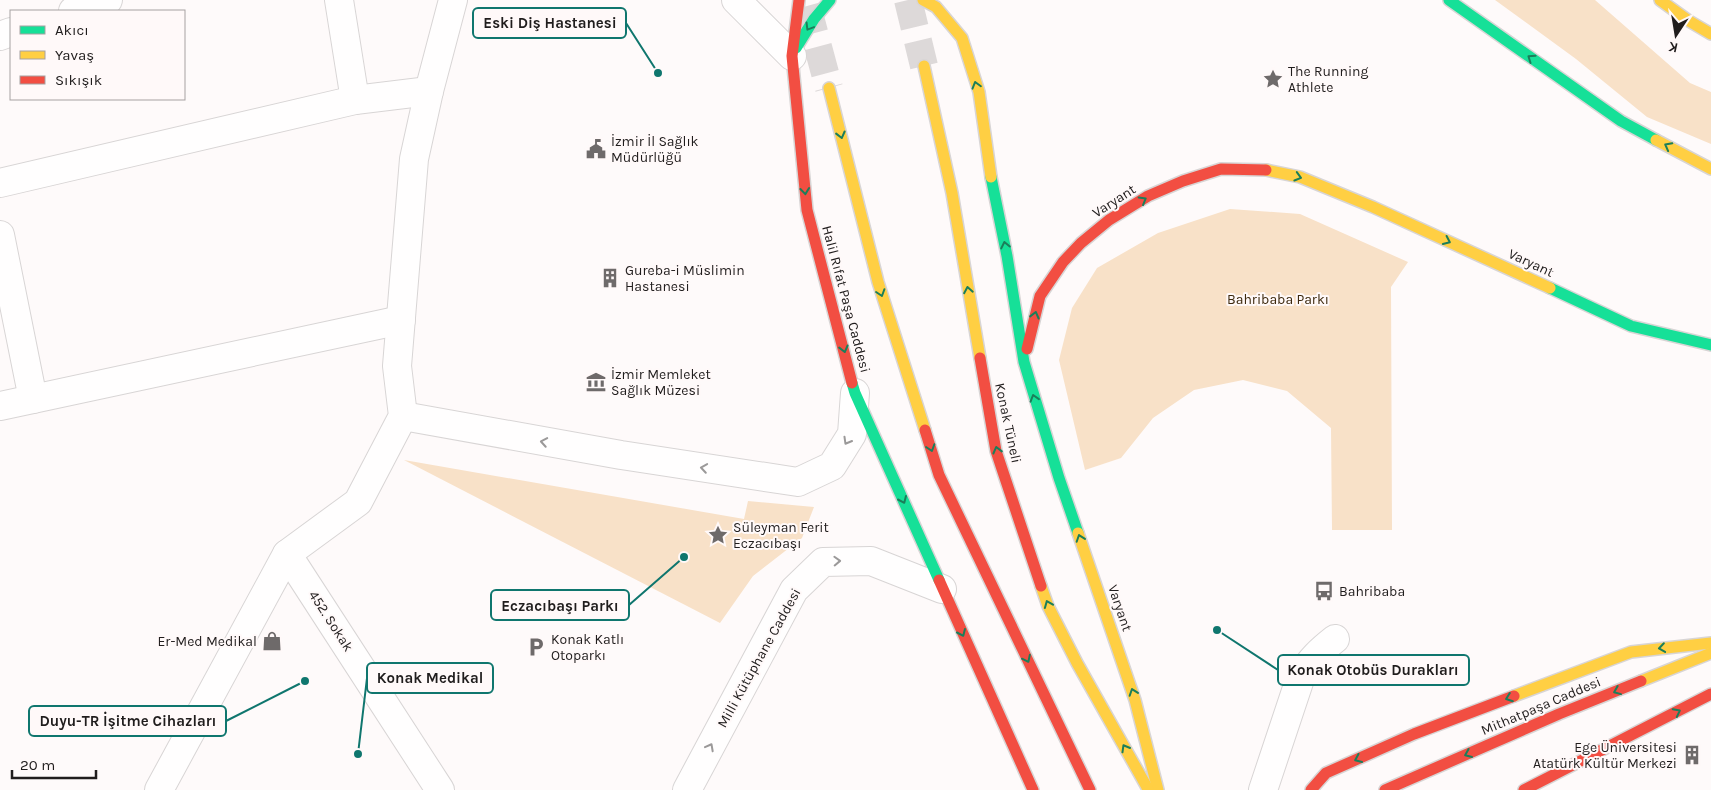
<svg xmlns="http://www.w3.org/2000/svg" width="1711" height="790" font-family="Karla,sans-serif">
<style>
.green{fill:#f8e1c8}
.lines{fill:none;stroke-linecap:round;stroke-linejoin:round}
.primary-tunnel{stroke:#ddd9d9;stroke-width:28;stroke-dasharray:28 14;stroke-linecap:butt}
.street-casing{stroke:#d8d5d5;stroke-width:30}
.fast-casing{stroke:#d8d5d5;stroke-width:14}
.slow-casing{stroke:#d8d5d5;stroke-width:14}
.jam-casing{stroke:#d8d5d5;stroke-width:14}
.street{stroke:#fffefe;stroke-width:28}
.fast{stroke:#16e098;stroke-width:11}
.slow{stroke:#ffcf43;stroke-width:11}
.jam{stroke:#f24e42;stroke-width:11}
.oneway{stroke:#1b7e5a}
.oneway2{stroke:#9b9999}
.labels{text-anchor:middle;dominant-baseline:central;stroke-width:4;stroke-linejoin:round;paint-order:stroke}
.poi-label{font-size:14px;fill:#201d1d;stroke:#fff9f9;text-anchor:start}
.street-label{font-size:14px;fill:#201d1d;stroke:#fff9f9}
.park-label{font-size:14px;fill:#3d290d;stroke:#fff9f9}
.leader{fill:none;stroke:#0f766e;stroke-width:2}
.callout-dot{fill:#0f766e;stroke:#fff9f9;stroke-width:2}
.callout{fill:#fff9f9;stroke:#0f766e;stroke-width:2}
.callout-label{font-size:15px;text-anchor:middle;font-weight:bold;fill:#201d1d}
</style>
<rect width="100%" height="100%" fill="#fefafa"/>
<g class="green">
<path d="M1495 0H1595L1690 83 1711 92V144L1647 117 1576 59Z"/>
<path d="M1230 209 1300 214 1408 262 1391 287 1392 530H1332L1331 428 1287 391 1243 380 1194 390 1153 418 1121 458 1085 470 1059 360 1072 308 1097 268 1158 233Z"/>
<path d="M404 460 744 519 748 501 814 507 802 538 753 576 720 623Z"/>
</g>
<g class="lines">
<g class="primary-tunnel">
<path d="M908 0 924 66"/>
<path d="M807 6 829 88"/>
</g>
<defs>
<g id="street">
<path d="M339 0 355 100"/>
<path d="M736 0 792 56"/>
<path d="M73 11 108 0"/>
<path d="M0 36 11 32"/>
<path d="M0 183 355 100 429 91"/>
<path d="M0 235 33 399"/>
<path d="M0 406 401 320"/>
<path d="M403 416 621 455 798 482 832 466 852 434 855 393"/>
<path d="M287 554 440 790"/>
<path d="M159 790 287 554 358 502 403 416 397 366 414 159 429 91 453 0"/>
<path d="M687 790 794 590 823 562 871 561 942 589"/>
<path d="M1263 790 1301 676C1310 660 1321 650 1335 639"/>
</g>
<g id="fast">
<path d="M1449 0 1621 121 1656 140"/>
<path d="M796 48 814 19 830 0"/>
<path d="M991 177 1007 256 1024 362 1059 478 1078 533"/>
<path d="M1550 288 1631 326 1711 345"/>
<path d="M852 383 855 393 939 580"/>
</g>
<g id="slow">
<path d="M923 0 936 7 962 38 979 92 991 177"/>
<path d="M1660 0 1689 21 1711 34"/>
<path d="M924 66 952 193 980 358"/>
<path d="M829 88 878 282 925 430"/>
<path d="M1656 140 1711 169"/>
<path d="M1266 170 1300 177 1373 207 1550 288"/>
<path d="M1078 533 1135 700 1158 790"/>
<path d="M1041 586 1048 606 1077 663 1148 789"/>
<path d="M1641 681 1711 653"/>
<path d="M1514 696 1631 652 1711 643"/>
</g>
<g id="jam">
<path d="M799 0 792 56 807 210 852 383"/>
<path d="M1027 349 1040 296 1063 262 1081 243 1109 220 1148 196 1183 181 1221 169 1266 170"/>
<path d="M980 358 996 451 1041 586"/>
<path d="M925 430 939 475 1090 790"/>
<path d="M939 580 1033 790"/>
<path d="M1311 790 1326 773 1414 734 1514 696"/>
<path d="M1385 790 1559 714 1641 681"/>
<path d="M1524 790 1711 694"/>
</g>
</defs>
<use href="#street" class="street-casing"/>
<use href="#fast" class="fast-casing"/>
<use href="#slow" class="slow-casing"/>
<use href="#jam" class="jam-casing"/>
<use href="#street" class="street"/>
<use href="#fast" class="fast"/>
<use href="#slow" class="slow"/>
<use href="#jam" class="jam"/>
</g>
<defs><path id="oneway-chevron" d="M-2-3.5L2.5 0L-2 3.5" fill="none" stroke-width="1.6" stroke-linecap="round" stroke-linejoin="round" transform="scale(1.25)"/></defs>
<g class="oneway">
<use href="#oneway-chevron" transform="translate(809 27) rotate(121)"/>
<use href="#oneway-chevron" transform="translate(1531 58) rotate(-145)"/>
<use href="#oneway-chevron" transform="translate(976 85) rotate(-106)"/>
<use href="#oneway-chevron" transform="translate(841 135) rotate(76)"/>
<use href="#oneway-chevron" transform="translate(1668 146) rotate(-152)"/>
<use href="#oneway-chevron" transform="translate(1298 177) rotate(16)"/>
<use href="#oneway-chevron" transform="translate(805 191) rotate(84)"/>
<use href="#oneway-chevron" transform="translate(1143 200) rotate(-30)"/>
<use href="#oneway-chevron" transform="translate(1447 241) rotate(25)"/>
<use href="#oneway-chevron" transform="translate(1005 245) rotate(-102)"/>
<use href="#oneway-chevron" transform="translate(968 290) rotate(-100)"/>
<use href="#oneway-chevron" transform="translate(881 293) rotate(72)"/>
<use href="#oneway-chevron" transform="translate(1035 315) rotate(-76)"/>
<use href="#oneway-chevron" transform="translate(844 349) rotate(76)"/>
<use href="#oneway-chevron" transform="translate(1034 398) rotate(-107)"/>
<use href="#oneway-chevron" transform="translate(931 448) rotate(72)"/>
<use href="#oneway-chevron" transform="translate(997 450) rotate(-104)"/>
<use href="#oneway-chevron" transform="translate(903 500) rotate(66)"/>
<use href="#oneway-chevron" transform="translate(1080 538) rotate(-109)"/>
<use href="#oneway-chevron" transform="translate(1048 604) rotate(-112)"/>
<use href="#oneway-chevron" transform="translate(962 633) rotate(66)"/>
<use href="#oneway-chevron" transform="translate(1662 648) rotate(172)"/>
<use href="#oneway-chevron" transform="translate(1027 659) rotate(64)"/>
<use href="#oneway-chevron" transform="translate(1617 691) rotate(158)"/>
<use href="#oneway-chevron" transform="translate(1133 692) rotate(-109)"/>
<use href="#oneway-chevron" transform="translate(1509 698) rotate(160)"/>
<use href="#oneway-chevron" transform="translate(1677 712) rotate(-27)"/>
<use href="#oneway-chevron" transform="translate(1125 748) rotate(-120)"/>
<use href="#oneway-chevron" transform="translate(1468 754) rotate(157)"/>
<use href="#oneway-chevron" transform="translate(1358 759) rotate(156)"/>
</g>
<g class="oneway2">
<use href="#oneway-chevron" transform="translate(847 441) rotate(120)"/>
<use href="#oneway-chevron" transform="translate(544 442) rotate(-170)"/>
<use href="#oneway-chevron" transform="translate(704 468) rotate(-171)"/>
<use href="#oneway-chevron" transform="translate(837 561) rotate(-2)"/>
<use href="#oneway-chevron" transform="translate(710 747) rotate(-62)"/>
</g>
<defs>
<symbol id="sight-bare" viewBox="-9 -9 18 18"><path d="M0-6L1.8-2.2L6-1.7L2.9 1.2L3.7 5.4L0 3.3L-3.7 5.4L-2.9 1.2L-6-1.7L-1.8-2.2Z" fill="#6e6a6a" stroke="#fff9f9" stroke-width="2.5" paint-order="stroke"/></symbol>
<symbol id="civic-bare" viewBox="-9 -9 18 18"><path d="M-.6-6.5H3V-4.5H.6V-3L4-1V1h2V6H-6V1h2V-1L-.6-3ZM-1.2 2.5V6h2.4V2.5Z" fill="#6e6a6a" stroke="#fff9f9" stroke-width="2.5" paint-order="stroke"/></symbol>
<symbol id="building-bare" viewBox="-9 -9 18 18"><path d="M-4-6H4V6H1V3H-1V6H-4ZM-2.5-4.3h1.7v1.8h-1.7ZM.8-4.3h1.7v1.8H.8ZM-2.5-1h1.7V.8h-1.7ZM.8-1h1.7V.8H.8Z" fill="#6e6a6a" stroke="#fff9f9" stroke-width="2.5" paint-order="stroke"/></symbol>
<symbol id="museum-bare" viewBox="-9 -9 18 18"><path d="M0-6L6-3V-2H-6V-3ZM-5-1h2V3h-2ZM-1-1h2V3h-2ZM3-1h2V3H3ZM-6 4H6V6H-6Z" fill="#6e6a6a" stroke="#fff9f9" stroke-width="2.5" paint-order="stroke"/></symbol>
<symbol id="bus-bare" viewBox="-9 -9 18 18"><path d="M-5-6H5V4H4V6H2V4H-2V6H-4V4H-5ZM-3.5-4V0h7V-4ZM-3.5 1.2v1.5H-2V1.2ZM2 1.2v1.5H3.5V1.2Z" fill="#6e6a6a" stroke="#fff9f9" stroke-width="2.5" paint-order="stroke"/></symbol>
<symbol id="shop-bare" viewBox="-9 -9 18 18"><path d="M-5-2.5h2.3a2.7 3.5 0 0 1 5.4 0H5L5.5 6h-11ZM-1.5-2.5h3a1.5 2.3 0 0 0-3 0Z" fill="#6e6a6a" stroke="#fff9f9" stroke-width="2.5" paint-order="stroke"/></symbol>
<symbol id="parking-bare" viewBox="-9 -9 18 18"><path d="M-3.5-5.5H1a3.5 3.5 0 0 1 0 7H-1V5.5H-3.5ZM-1-3.4V-.6H.8a1.4 1.4 0 0 0 0-2.8Z" fill="#6e6a6a" stroke="#fff9f9" stroke-width="2.5" paint-order="stroke"/></symbol>
</defs>
<g fill-rule="evenodd">
<use href="#sight-bare" x="1259" y="65" width="28" height="28"/>
<use href="#civic-bare" x="582" y="135" width="28" height="28"/>
<use href="#building-bare" x="596" y="264" width="28" height="28"/>
<use href="#museum-bare" x="582" y="368" width="28" height="28"/>
<use href="#sight-bare" x="704" y="521" width="28" height="28"/>
<use href="#bus-bare" x="1310" y="577" width="28" height="28"/>
<use href="#shop-bare" x="258" y="627" width="28" height="28"/>
<use href="#parking-bare" x="522" y="633" width="28" height="28"/>
<use href="#building-bare" x="1678" y="741" width="28" height="28"/>
</g>
<g class="labels">
<g class="poi-label">
<text x="1288" y="71">The Running<tspan x="1288" dy="16">Athlete</tspan></text>
<text x="611" y="141">İzmir İl Sağlık<tspan x="611" dy="16">Müdürlüğü</tspan></text>
<text x="625" y="270">Gureba-i Müslimin<tspan x="625" dy="16">Hastanesi</tspan></text>
<text x="611" y="374">İzmir Memleket<tspan x="611" dy="16">Sağlık Müzesi</tspan></text>
<text x="733" y="527">Süleyman Ferit<tspan x="733" dy="16">Eczacıbaşı</tspan></text>
<text x="1339" y="591">Bahribaba</text>
<text x="551" y="639">Konak Katlı<tspan x="551" dy="16">Otoparkı</tspan></text>
<text x="257" y="641" text-anchor="end">Er-Med Medikal</text>
<text x="1677" y="747" text-anchor="end">Ege Üniversitesi<tspan x="1677" dy="16">Atatürk Kültür Merkezi</tspan></text>
</g>
<g class="street-label">
<text transform="translate(1114 201) rotate(-33)">Varyant</text>
<text transform="translate(1531 263) rotate(25)">Varyant</text>
<text transform="translate(846 299) rotate(75)">Halil Rıfat Paşa Caddesi</text>
<text transform="translate(1008 423) rotate(78)">Konak Tüneli</text>
<text transform="translate(1120 608) rotate(71)">Varyant</text>
<text transform="translate(331 621) rotate(57)">452. Sokak</text>
<text transform="translate(759 658) rotate(-61)">Milli Kütüphane Caddesi</text>
<text transform="translate(1541 706) rotate(-23)">Mithatpaşa Caddesi</text>
</g>
<g class="park-label">
<text x="1278" y="299">Bahribaba Parkı</text>
</g>
</g>
<path class="leader" d="M658 73L626 23M684 557L629 605M1217 630L1278 670M358 754L367 678M305 681L226 721"/>
<g class="callout-dot">
<circle cx="658" cy="73" r="5"/>
<circle cx="684" cy="557" r="5"/>
<circle cx="1217" cy="630" r="5"/>
<circle cx="358" cy="754" r="5"/>
<circle cx="305" cy="681" r="5"/>
</g>
<g class="callout">
<rect x="473" y="8" width="153" height="30" rx="5"/>
<rect x="491" y="590" width="138" height="30" rx="5"/>
<rect x="1278" y="655" width="191" height="30" rx="5"/>
<rect x="367" y="663" width="126" height="30" rx="5"/>
<rect x="29" y="706" width="197" height="30" rx="5"/>
</g>
<g class="callout-label">
<text x="550" y="28">Eski Diş Hastanesi</text>
<text x="560" y="611">Eczacıbaşı Parkı</text>
<text x="1373" y="675">Konak Otobüs Durakları</text>
<text x="430" y="683">Konak Medikal</text>
<text x="128" y="726">Duyu-TR İşitme Cihazları</text>
</g>
<rect x="10" y="10" width="175" height="90" fill="#fff9f9" stroke="#a6a1a1"/>
<rect x="20" y="26" width="25" height="8" fill="#16e098" stroke="#a6a1a1"/>
<text x="55" y="35" font-size="15" fill="#201d1d">Akıcı</text>
<rect x="20" y="51" width="25" height="8" fill="#ffcf43" stroke="#a6a1a1"/>
<text x="55" y="60" font-size="15" fill="#201d1d">Yavaş</text>
<rect x="20" y="76" width="25" height="8" fill="#f24e42" stroke="#a6a1a1"/>
<text x="55" y="85" font-size="15" fill="#201d1d">Sıkışık</text>
<g transform="translate(1676 35) rotate(192)" stroke="#fff9f9" stroke-width="4" paint-order="stroke">
<path d="M0-4L9 19L0 12L-9 19Z" fill="#201d1d"/>
<text y="-8" font-size="14" font-weight="bold" text-anchor="middle" fill="#201d1d">K</text>
</g>
<path d="M12 770v8h84v-8" fill="none" stroke="#201d1d" stroke-width="2.5"/>
<text x="20" y="770" font-size="15" fill="#201d1d" stroke="#fff9f9" stroke-width="4" paint-order="stroke">20 m</text>
</svg>
